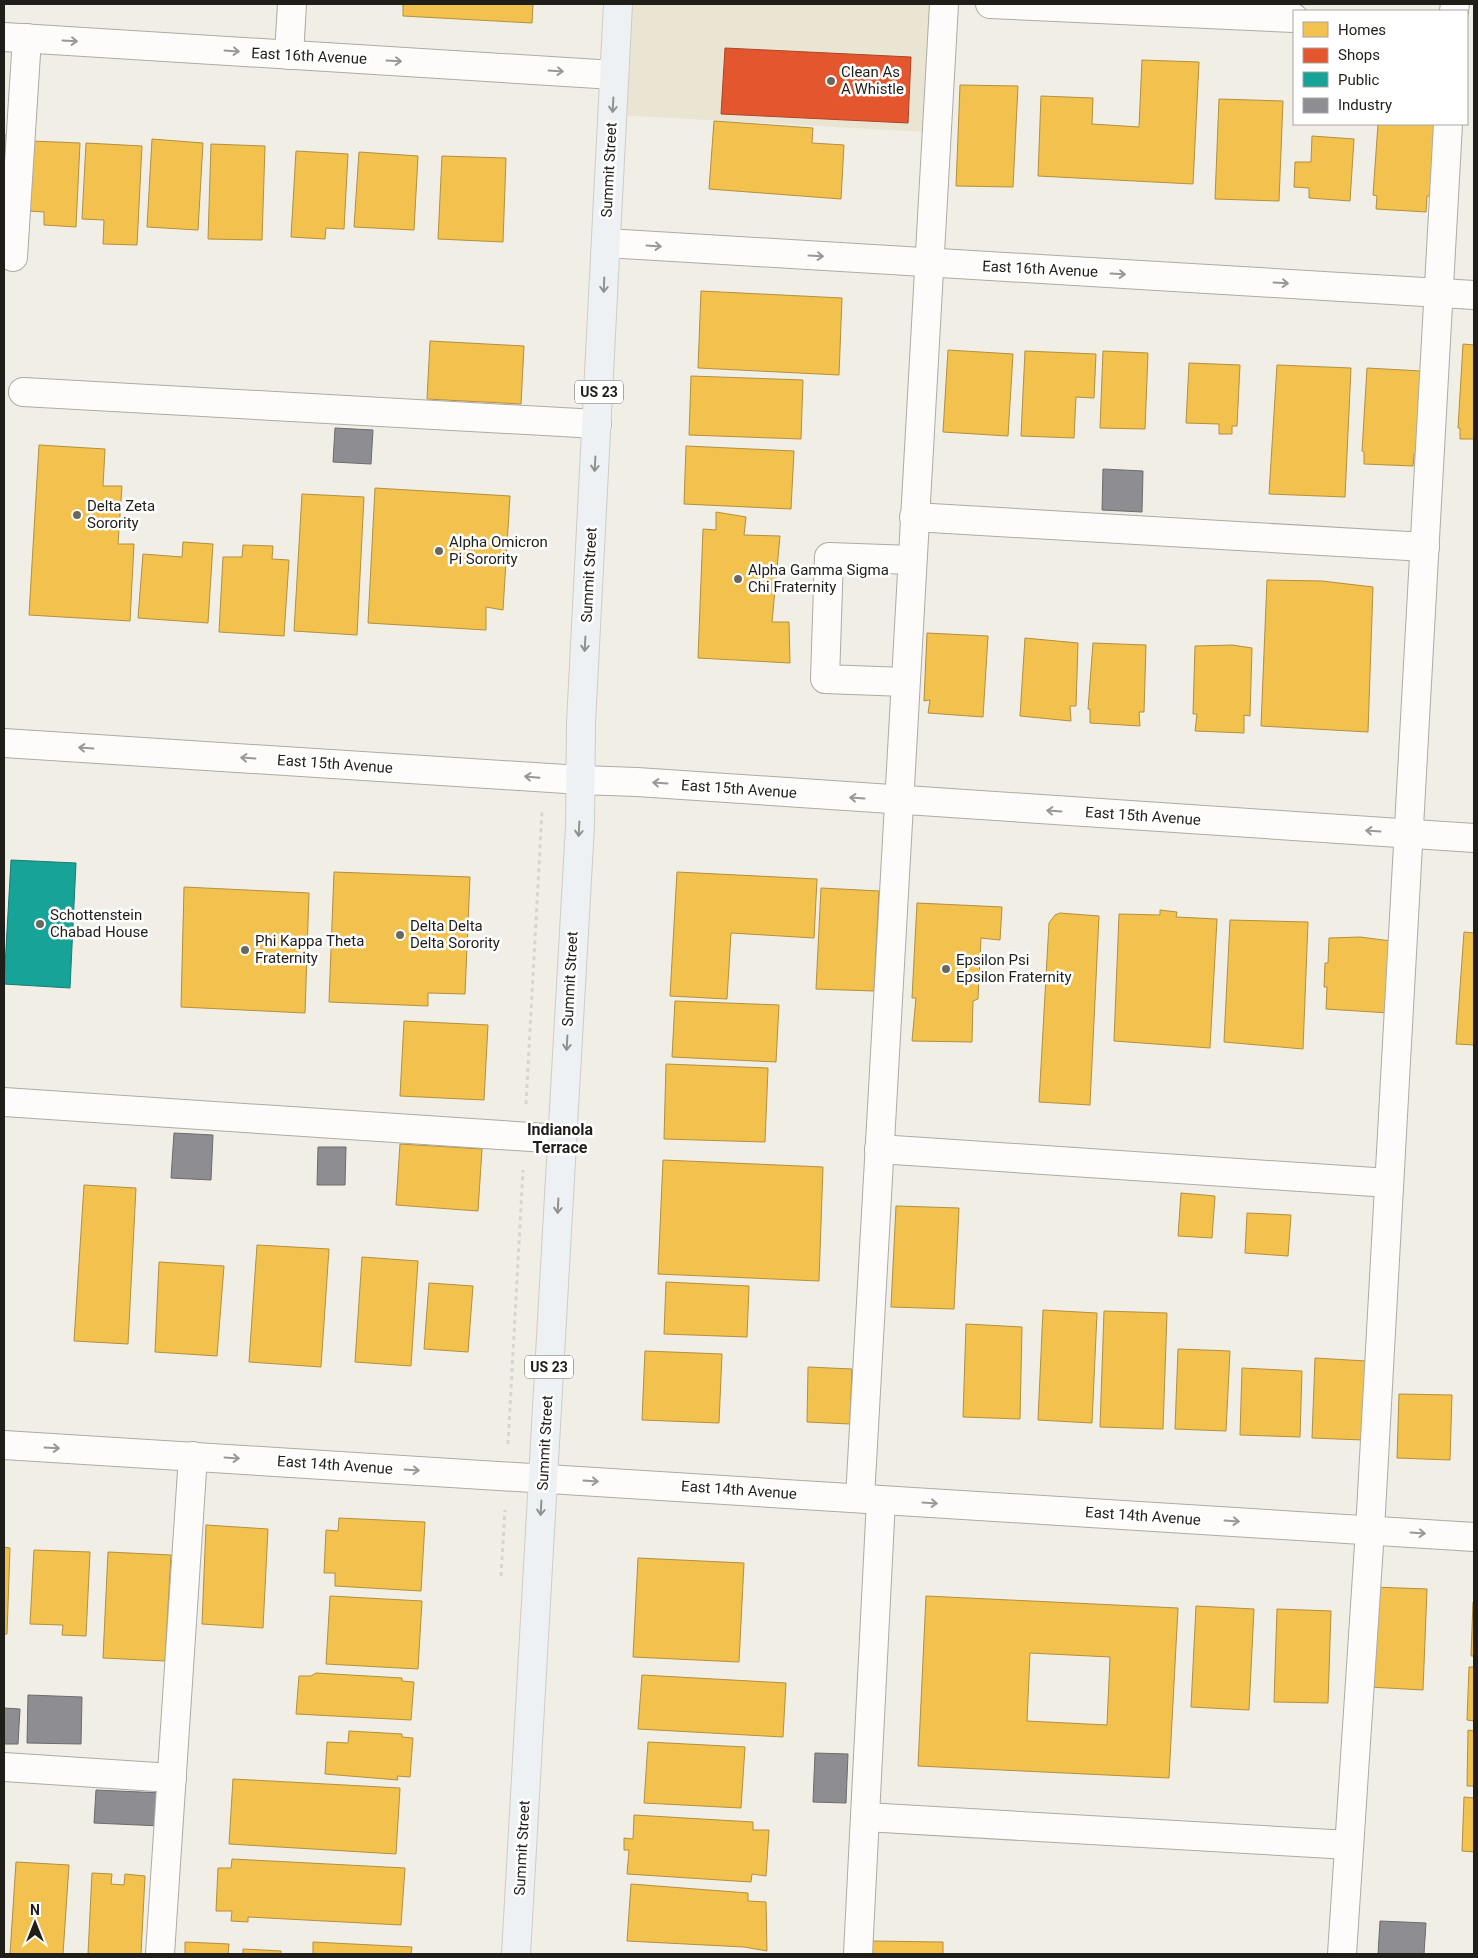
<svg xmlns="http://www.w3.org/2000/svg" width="1478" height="1958" font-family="Roboto,sans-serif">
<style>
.built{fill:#eae4d3}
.homes{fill:#f2c14e;stroke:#b3903e;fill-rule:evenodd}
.shops{fill:#e4572e;stroke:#a94627}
.public{fill:#17a398;stroke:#1a7b72}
.industry{fill:#8d8d92;stroke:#6c6c6d}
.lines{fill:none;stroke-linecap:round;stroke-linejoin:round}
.minor-casing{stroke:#adaba4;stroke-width:30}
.major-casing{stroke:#ceccc7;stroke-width:30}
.path{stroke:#d6d5d2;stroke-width:3;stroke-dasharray:4 4;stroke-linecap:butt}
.minor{stroke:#fdfcfb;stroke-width:28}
.major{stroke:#eef1f3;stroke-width:28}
.oneway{stroke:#9a9895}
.oneway2{stroke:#919290}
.poi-dot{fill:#696760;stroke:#fff;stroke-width:2}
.labels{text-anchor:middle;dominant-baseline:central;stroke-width:5;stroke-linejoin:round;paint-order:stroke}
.shield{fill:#fff;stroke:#63625d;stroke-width:1}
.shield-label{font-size:14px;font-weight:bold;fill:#201e18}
.street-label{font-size:15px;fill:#201e18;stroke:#fff}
.poi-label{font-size:15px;fill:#201e18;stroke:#fff;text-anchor:start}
.neighbourhood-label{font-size:16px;font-weight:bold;fill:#201e18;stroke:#fff}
</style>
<rect width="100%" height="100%" fill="#f1eee5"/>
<path class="built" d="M607 4H935L927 132 601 114Z"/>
<g class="homes">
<path d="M403 4H533L532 23 403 16Z"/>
<path d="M1142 60 1199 62 1193 184 1038 176 1041 96 1093 98 1092 124 1139 127Z"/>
<path d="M960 85 1018 86 1013 187 956 186Z"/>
<path d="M1219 99 1283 101 1279 201 1215 199Z"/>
<path d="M714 121 813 128 812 143 844 145 841 199 709 189Z"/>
<path d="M1378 124H1435L1430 196H1427L1426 212 1376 209 1377 196 1373 195Z"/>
<path d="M4 135H10L4 213Z"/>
<path d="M1312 136 1354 139 1350 201 1309 198V188L1294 187 1295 162H1311Z"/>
<path d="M152 139 203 143 198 230 147 227Z"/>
<path d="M31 141 80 143 76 227 44 225V212L28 211Z"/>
<path d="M86 143 142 146 137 245 103 244 104 220 82 219Z"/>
<path d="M211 144 265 146 262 240 208 239Z"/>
<path d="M296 151 348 154 344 229 326 228 325 239 291 237Z"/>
<path d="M359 152 418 156 414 230 354 227Z"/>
<path d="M442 156 506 158 503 242 438 239Z"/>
<path d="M701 291 842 298 839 375 698 368Z"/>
<path d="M430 341 524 346 521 404 427 399Z"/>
<path d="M1463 344 1474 345V439H1460V428H1458Z"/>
<path d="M948 350 1013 354 1008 436 943 432Z"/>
<path d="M1025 351 1096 354 1094 398 1076 397 1074 438 1021 436Z"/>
<path d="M1103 351 1148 353 1145 429 1100 428Z"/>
<path d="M1189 363 1240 365 1237 426H1232V434H1219V424L1186 423Z"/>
<path d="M1277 365 1351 368 1345 497 1269 494Z"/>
<path d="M1367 368 1421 371 1417 454H1414L1413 466 1364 464V452L1362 451Z"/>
<path d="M691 376 803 380 801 439 689 435Z"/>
<path d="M39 445 105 449 103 486H122L118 544H134L130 621 29 615Z"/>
<path d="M686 446 794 451 791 509 684 504Z"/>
<path d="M375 488 510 496 503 610 486 607V630L368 623Z"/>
<path d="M302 494 364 497 357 635 294 631Z"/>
<path d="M716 512 746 517 744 535 780 536 772 622H789L790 663 698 658 703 529 716 530Z"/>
<path d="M183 542 213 544 208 623 138 618 143 554 182 557Z"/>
<path d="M243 545 273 546 272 559 289 560 284 636 219 632 223 557H242Z"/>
<path d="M1267 580 1322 581 1373 587 1368 732 1261 726Z"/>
<path d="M927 633 988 636 983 717 928 713 930 700 924 701Z"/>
<path d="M1025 638 1078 643 1076 706H1070L1071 721 1020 716Z"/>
<path d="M1093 643 1146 645 1144 712H1139L1140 726 1090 723V709H1088Z"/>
<path d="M1232 645 1252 648 1250 716 1244 715V733L1195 731 1197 714H1193L1195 646Z"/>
<path d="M334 872 470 877 465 994 428 993V1006L329 1002Z"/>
<path d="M677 872 817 879 814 938 731 933 727 999 670 996Z"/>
<path d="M184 887 309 893 305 1013 181 1007Z"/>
<path d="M821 888 879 891 874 991 816 989Z"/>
<path d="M917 903 1002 907 1000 940 981 938 978 999 973 1001 972 1042 912 1041 916 998H912Z"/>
<path d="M1160 910 1177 912 1176 917 1217 919 1210 1048 1114 1041 1119 914 1160 915Z"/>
<path d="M1060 913 1099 916 1090 1105 1039 1102 1049 923 1055 915Z"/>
<path d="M1230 920 1308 922 1303 1049 1224 1042Z"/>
<path d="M1464 932 1474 933V1045L1456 1044Z"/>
<path d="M1360 937 1391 941 1389 1013 1326 1009 1327 987H1324L1325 963H1328L1329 938Z"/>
<path d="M675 1001 779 1005 776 1062 672 1057Z"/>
<path d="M404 1021 488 1025 484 1100 400 1096Z"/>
<path d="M666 1064 768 1068 765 1142 664 1139Z"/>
<path d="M400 1144 482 1149 478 1211 396 1205Z"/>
<path d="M663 1160 823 1167 819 1281 658 1274Z"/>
<path d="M84 1185 136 1188 128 1344 74 1341Z"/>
<path d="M1181 1193 1215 1196 1212 1238 1178 1236Z"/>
<path d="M896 1206 959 1208 954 1309 891 1307Z"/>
<path d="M1247 1213 1291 1215 1288 1256 1245 1253Z"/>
<path d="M257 1245 329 1249 321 1367 249 1362Z"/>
<path d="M362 1257 418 1261 411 1366 355 1362Z"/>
<path d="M159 1262 224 1266 217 1356 155 1352Z"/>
<path d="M666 1282 749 1286 747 1337 664 1334Z"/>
<path d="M429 1283 473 1286 468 1352 424 1349Z"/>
<path d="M1043 1310 1097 1313 1092 1423 1038 1420Z"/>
<path d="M1104 1311 1167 1313 1163 1429 1100 1427Z"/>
<path d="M966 1324 1022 1327 1020 1419 963 1417Z"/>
<path d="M1178 1349 1230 1351 1226 1431 1175 1429Z"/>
<path d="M645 1351 722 1354 719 1423 642 1420Z"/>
<path d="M1315 1358 1366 1361 1363 1440 1312 1438Z"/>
<path d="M808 1367 852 1369 850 1424 807 1422Z"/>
<path d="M1242 1368 1302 1371 1300 1437 1240 1435Z"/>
<path d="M1399 1394 1452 1395 1450 1460 1397 1458Z"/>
<path d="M339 1518 425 1522 421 1591 335 1586V1573H324L326 1530 338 1531Z"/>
<path d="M206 1525 268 1529 263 1628 202 1624Z"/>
<path d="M4 1547 10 1548 7 1634H4Z"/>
<path d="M34 1550 90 1552 86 1636 62 1635 63 1625 30 1624Z"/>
<path d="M108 1552 171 1555 165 1661 103 1658Z"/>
<path d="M638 1558 744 1563 739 1662 633 1657Z"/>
<path d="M1373 1587 1427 1589 1423 1690 1369 1687Z"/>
<path d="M330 1596 422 1601 418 1669 326 1664Z"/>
<path d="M926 1596 1178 1608 1169 1778 918 1766ZM1030 1653 1110 1657 1107 1725 1027 1721Z"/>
<path d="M1473 1602H1474V1656H1471Z"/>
<path d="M1196 1606 1254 1609 1249 1710 1191 1707Z"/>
<path d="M1277 1609 1331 1611 1328 1703 1274 1702Z"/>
<path d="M1469 1667H1474V1721L1467 1720Z"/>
<path d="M316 1673 402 1678V1681L414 1682 411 1720 296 1714 299 1676H311Z"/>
<path d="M642 1675 786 1683 783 1737 638 1729Z"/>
<path d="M1468 1730 1474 1731V1786H1467Z"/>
<path d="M349 1731 402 1734V1737L413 1738 410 1777 397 1776 398 1780 325 1774 327 1742 348 1743Z"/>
<path d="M648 1742 745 1747 741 1808 644 1803Z"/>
<path d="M233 1779 400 1788 396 1854 229 1844Z"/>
<path d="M1464 1797 1474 1798V1852L1462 1851Z"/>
<path d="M634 1815 753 1822V1830H769L766 1876 752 1874 751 1882 627 1874 629 1850H624V1838L633 1839Z"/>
<path d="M232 1859 405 1868 401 1925 248 1917V1922L231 1921 232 1911H216L218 1868H231Z"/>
<path d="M16 1862 69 1865 63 1954H10Z"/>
<path d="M92 1873 112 1874 111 1884 124 1885 125 1874 145 1876 141 1954H88Z"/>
<path d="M631 1884 748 1893V1901L766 1902 767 1951 744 1947 627 1941Z"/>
<path d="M872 1941 943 1942V1954H872Z"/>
<path d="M185 1942 229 1944 228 1954H185Z"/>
<path d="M313 1942 412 1947 411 1954H313Z"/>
<path d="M243 1949 281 1951V1954H243Z"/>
</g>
<path class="shops" d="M725 48 911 57 908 123 721 114Z"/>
<path class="public" d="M11 860 76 863 70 988 4 984Z"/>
<g class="industry">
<path d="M335 428 373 430 371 464 333 462Z"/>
<path d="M1103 469 1143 471 1142 512 1102 510Z"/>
<path d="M174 1133 213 1135 211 1180 171 1178Z"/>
<path d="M318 1147H346L345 1185H317Z"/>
<path d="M28 1695 82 1697 81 1744 27 1743Z"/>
<path d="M4 1708 20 1709 18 1744H4Z"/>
<path d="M815 1753 848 1754 846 1803 813 1802Z"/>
<path d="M96 1790 162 1793 161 1826 94 1823Z"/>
<path d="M1380 1921 1426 1923 1424 1954H1378Z"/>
</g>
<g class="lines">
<defs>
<g id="minor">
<path d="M990 4 1294 18"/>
<path d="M1454 11 1455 4"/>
<path d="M4 37 614 75"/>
<path d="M289 55 292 4"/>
<path d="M606 243 1474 295"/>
<path d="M13 257 27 38"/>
<path d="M23 392 597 424"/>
<path d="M914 517 1425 547"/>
<path d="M905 682 825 679 829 557 912 560"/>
<path d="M4 743 581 780 637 782 1474 838"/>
<path d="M4 1102 561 1139"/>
<path d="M879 1149 1389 1183"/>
<path d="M4 1445 1474 1537"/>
<path d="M860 1498 944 4"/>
<path d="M4 1767 172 1778"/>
<path d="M865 1817 1349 1845"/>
<path d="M160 1954 193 1456"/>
<path d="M858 1954 881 1500"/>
<path d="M1342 1954 1370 1530 1448 124"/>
</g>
<path id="major" d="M516 1954 580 826 581 723 618 4"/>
</defs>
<use href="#minor" class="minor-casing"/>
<use href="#major" class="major-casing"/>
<g class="path">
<path d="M526 1104 542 811"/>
<path d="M508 1444 523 1170"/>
<path d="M501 1576 505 1510"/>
</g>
<use href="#minor" class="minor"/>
<use href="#major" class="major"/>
</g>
<defs><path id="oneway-shaft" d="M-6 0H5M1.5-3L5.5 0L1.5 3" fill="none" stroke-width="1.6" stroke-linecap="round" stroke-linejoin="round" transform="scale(1.25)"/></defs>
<g class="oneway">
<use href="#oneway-shaft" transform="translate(70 41) rotate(3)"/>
<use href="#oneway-shaft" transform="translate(232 51) rotate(4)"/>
<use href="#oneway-shaft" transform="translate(394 61) rotate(3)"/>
<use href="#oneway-shaft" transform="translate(556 71) rotate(4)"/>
<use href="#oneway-shaft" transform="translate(654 246) rotate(4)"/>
<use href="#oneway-shaft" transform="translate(816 256) rotate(3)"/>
<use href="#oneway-shaft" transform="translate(1118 274) rotate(3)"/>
<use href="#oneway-shaft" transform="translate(1281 283) rotate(3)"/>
<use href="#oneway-shaft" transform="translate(86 748) rotate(-176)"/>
<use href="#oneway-shaft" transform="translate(248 758) rotate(-176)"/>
<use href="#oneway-shaft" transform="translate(532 777) rotate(-175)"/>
<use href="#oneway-shaft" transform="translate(660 783) rotate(-176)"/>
<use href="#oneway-shaft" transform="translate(857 798) rotate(-176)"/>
<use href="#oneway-shaft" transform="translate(1054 811) rotate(-176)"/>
<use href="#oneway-shaft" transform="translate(1373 831) rotate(-176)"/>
<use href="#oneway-shaft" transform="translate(52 1448) rotate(3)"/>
<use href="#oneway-shaft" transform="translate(232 1458) rotate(4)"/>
<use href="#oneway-shaft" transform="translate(412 1470) rotate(4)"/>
<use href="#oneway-shaft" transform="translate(591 1481) rotate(4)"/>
<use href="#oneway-shaft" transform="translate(930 1503) rotate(4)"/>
<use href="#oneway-shaft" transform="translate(1232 1521) rotate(4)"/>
<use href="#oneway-shaft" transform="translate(1418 1533) rotate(4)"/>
</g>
<g class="oneway2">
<use href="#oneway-shaft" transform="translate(613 105) rotate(93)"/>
<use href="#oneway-shaft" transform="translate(604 285) rotate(92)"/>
<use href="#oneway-shaft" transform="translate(595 464) rotate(93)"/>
<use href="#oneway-shaft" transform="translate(585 644) rotate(93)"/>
<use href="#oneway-shaft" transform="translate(579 829) rotate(93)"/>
<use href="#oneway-shaft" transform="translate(567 1043) rotate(93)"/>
<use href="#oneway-shaft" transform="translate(558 1206) rotate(93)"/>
<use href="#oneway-shaft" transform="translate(541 1508) rotate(93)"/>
</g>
<g class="poi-dot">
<circle cx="831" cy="81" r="5"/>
<circle cx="77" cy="515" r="5"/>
<circle cx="439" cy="551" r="5"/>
<circle cx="738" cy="579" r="5"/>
<circle cx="40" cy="924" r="5"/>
<circle cx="400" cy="935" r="5"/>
<circle cx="245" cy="950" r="5"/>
<circle cx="946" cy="969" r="5"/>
</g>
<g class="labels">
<g class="shield">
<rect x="575" y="380.5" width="48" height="23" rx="4"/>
<rect x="525" y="1355.5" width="48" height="23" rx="4"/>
</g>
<g class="shield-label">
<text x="599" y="392">US 23</text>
<text x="549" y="1367">US 23</text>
</g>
<g class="street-label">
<text transform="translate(309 56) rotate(3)">East 16th Avenue</text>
<text transform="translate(609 170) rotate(-87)">Summit Street</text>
<text transform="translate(1040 269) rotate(3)">East 16th Avenue</text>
<text transform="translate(589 575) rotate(-87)">Summit Street</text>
<text transform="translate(335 764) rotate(4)">East 15th Avenue</text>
<text transform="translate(739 789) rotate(4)">East 15th Avenue</text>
<text transform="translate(1143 816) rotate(4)">East 15th Avenue</text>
<text transform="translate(570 979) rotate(-87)">Summit Street</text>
<text transform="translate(545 1443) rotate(-87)">Summit Street</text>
<text transform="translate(335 1465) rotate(4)">East 14th Avenue</text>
<text transform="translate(739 1490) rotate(4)">East 14th Avenue</text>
<text transform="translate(1143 1516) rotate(4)">East 14th Avenue</text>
<text transform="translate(522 1848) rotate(-87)">Summit Street</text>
</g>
<g class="poi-label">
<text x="841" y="72">Clean As<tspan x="841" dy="17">A Whistle</tspan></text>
<text x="87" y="506">Delta Zeta<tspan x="87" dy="17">Sorority</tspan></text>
<text x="449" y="542">Alpha Omicron<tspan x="449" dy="17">Pi Sorority</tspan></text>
<text x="748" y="570">Alpha Gamma Sigma<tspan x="748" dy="17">Chi Fraternity</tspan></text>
<text x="50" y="915">Schottenstein<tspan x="50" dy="17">Chabad House</tspan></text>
<text x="410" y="926">Delta Delta<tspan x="410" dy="17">Delta Sorority</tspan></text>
<text x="255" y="941">Phi Kappa Theta<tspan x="255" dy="17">Fraternity</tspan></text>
<text x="956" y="960">Epsilon Psi<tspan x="956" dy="17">Epsilon Fraternity</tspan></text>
</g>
<g class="neighbourhood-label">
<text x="560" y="1129">Indianola<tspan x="560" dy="18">Terrace</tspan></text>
</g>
</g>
<rect width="1478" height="1958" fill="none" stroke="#201e18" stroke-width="10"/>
<rect x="1293" y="10" width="175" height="115" fill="#ffffff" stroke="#a6a5a3"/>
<rect x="1303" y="22" width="25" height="15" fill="#f2c14e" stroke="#a6a5a3"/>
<text x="1338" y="35" font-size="15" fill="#201e18">Homes</text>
<rect x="1303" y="48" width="25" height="15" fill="#e4572e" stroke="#a6a5a3"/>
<text x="1338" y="60" font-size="15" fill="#201e18">Shops</text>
<rect x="1303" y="72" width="25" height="15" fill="#17a398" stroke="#a6a5a3"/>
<text x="1338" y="85" font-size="15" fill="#201e18">Public</text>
<rect x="1303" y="98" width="25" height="15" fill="#8d8d92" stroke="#a6a5a3"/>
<text x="1338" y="110" font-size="15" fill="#201e18">Industry</text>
<g transform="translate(35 1923)" stroke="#ffffff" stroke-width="4" paint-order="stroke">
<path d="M0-4L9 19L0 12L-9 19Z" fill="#201e18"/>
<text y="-8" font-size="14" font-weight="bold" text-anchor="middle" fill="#201e18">N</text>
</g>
</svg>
